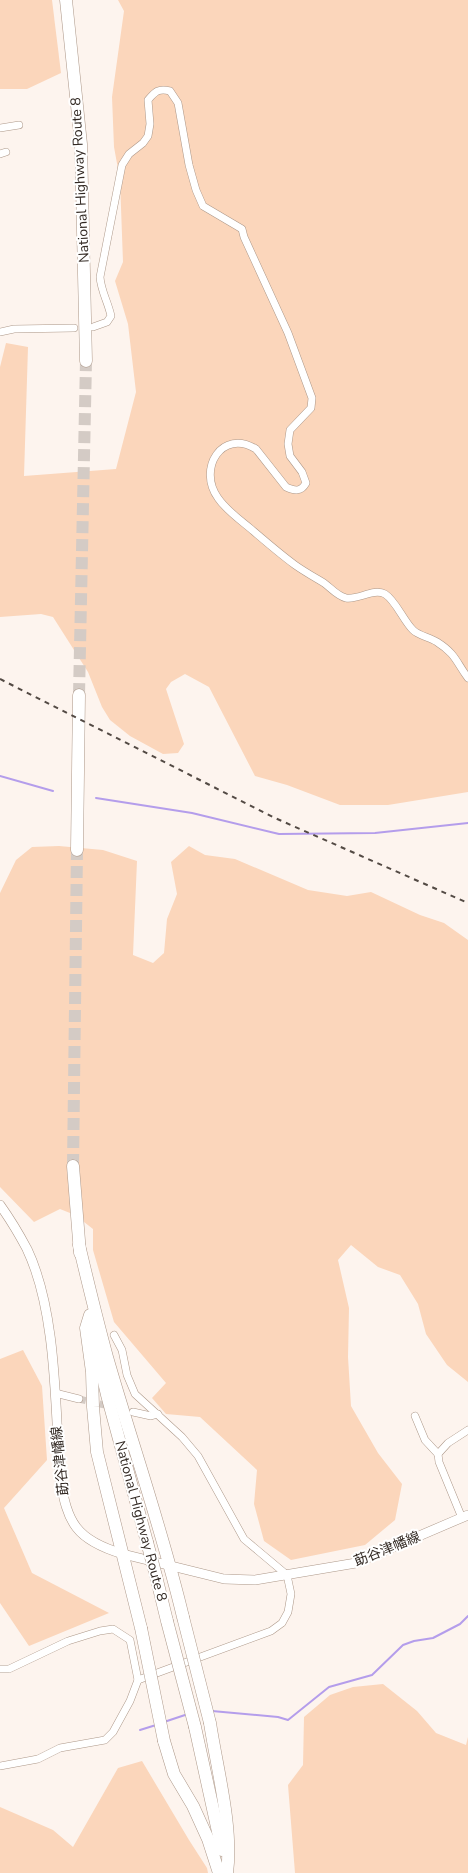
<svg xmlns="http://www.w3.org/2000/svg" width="468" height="1873" font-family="'Nunito Sans','Noto Sans JP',sans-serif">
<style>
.green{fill:#fbd6bb}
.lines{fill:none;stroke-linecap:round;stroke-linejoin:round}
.stream{stroke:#b49deb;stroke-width:2}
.street-tunnel{stroke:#d4cbc5;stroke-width:7;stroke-dasharray:7 3.5;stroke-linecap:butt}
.highway-tunnel{stroke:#d4cbc5;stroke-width:12;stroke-dasharray:12 6;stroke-linecap:butt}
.street-casing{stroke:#ad9889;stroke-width:8}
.secondary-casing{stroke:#ad9889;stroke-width:10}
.highway-casing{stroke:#ad9889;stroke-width:13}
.street{stroke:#fff;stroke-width:7}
.secondary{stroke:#fff;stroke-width:9}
.highway{stroke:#fff;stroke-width:12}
.rail{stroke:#534a44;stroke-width:2;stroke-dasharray:5 5;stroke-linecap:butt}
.highway-bridge-casing{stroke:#ad9889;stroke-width:13;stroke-linecap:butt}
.highway-bridge{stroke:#fff;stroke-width:12}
.labels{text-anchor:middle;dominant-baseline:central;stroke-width:4;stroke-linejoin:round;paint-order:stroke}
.street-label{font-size:14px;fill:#322923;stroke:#fff}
</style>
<rect width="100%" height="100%" fill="#fdf4ee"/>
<g class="green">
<path d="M0 0H52L61 73 27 89H0Z"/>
<path d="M118 0H468V792L388 805H340L287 785 255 776 209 687 185 674 171 682 166 689 184 744 178 753 163 754 130 736 110 720 102 707 88 672 53 617 41 614 0 617V367L6 343 28 347 24 476 116 469 136 392 128 324 115 281 123 262 120 180 114 147 112 97 124 11Z"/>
<path d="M59 846 103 850 137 861 133 955 153 963 164 953 167 919 177 894 171 862 189 846 205 855 235 859 308 890 347 896 371 892 420 915 444 923 468 940V1382L447 1365 426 1334 418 1304 400 1275 378 1267 351 1245 338 1260 349 1308 348 1357 351 1406 378 1453 402 1484 395 1520 365 1545 291 1560 264 1541 254 1504 257 1470 200 1417 166 1414 152 1398 166 1383 114 1322 93 1250V1229L75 1215 60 1209 34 1222 0 1187V893L16 860 32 847Z"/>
<path d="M23 1350 42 1386 47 1460 4 1508 32 1573 109 1613 29 1646 0 1603V1359Z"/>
<path d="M383 1684 417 1711 436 1733 466 1745 468 1737V1873H295L288 1785 303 1765 304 1717 330 1695 353 1687Z"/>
<path d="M142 1761 189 1840 207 1868 208 1873H0V1807L53 1830 73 1847 118 1768Z"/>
</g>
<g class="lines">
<g class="stream">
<path d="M0 776 53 791"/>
<path d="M96 798 192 813 279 834 375 833 468 823"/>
<path d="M212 1711 278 1717 288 1720 329 1687 372 1675 403 1645 414 1641 433 1638 460 1624 468 1616"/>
<path d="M164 1722 188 1714"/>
<path d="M140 1730 156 1725"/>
</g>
<path class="street-tunnel" d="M79 1399 113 1407"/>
<g class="highway-tunnel">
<path d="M79 695 86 361"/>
<path d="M73 1166 77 850"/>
</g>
<defs>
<g id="street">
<path d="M0 128 19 125"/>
<path d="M0 154 6 152"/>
<path d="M93 327 107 322 111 316C108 302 101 291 100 277L122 165 129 154 143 143 148 136 150 124 148 100C155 92 158 88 170 91L178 103 189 165 196 190 203 206 242 229 244 237 288 333 312 398 311 408 290 430 288 444 290 456 302 472 306 483C301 492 295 491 286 487L256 449C222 428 197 469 218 498 226 510 239 519 251 529 265 541 280 554 295 565 305 572 314 577 324 583 331 588 337 596 346 598 359 600 373 588 385 594 396 601 403 620 413 630 419 636 430 637 437 642 456 654 456 662 468 678"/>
<path d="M0 332 14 329 74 328"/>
<path d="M55 1393 79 1399"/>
<path d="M133 1412 151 1416 158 1414"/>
<path d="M415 1416 425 1440 438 1454"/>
<path d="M462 1518 439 1462 438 1454 448 1443 468 1430"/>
<path d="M0 1669H9L68 1641 100 1631 113 1629 130 1640 138 1680"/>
<path d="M0 1766 38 1759 60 1748 105 1740 113 1732 130 1701 138 1680 271 1631 282 1623 288 1612 291 1594 287 1575 244 1539 198 1456 182 1437 135 1394 127 1375 122 1350 114 1335"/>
</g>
<path id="secondary" d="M0 1205C10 1219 19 1234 27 1249 57 1312 55 1407 60 1477 67 1523 76 1540 123 1554L224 1579 255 1580 356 1563 468 1515"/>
<g id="highway">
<path d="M66 0 81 144 86 361"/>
<path d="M77 850 79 695"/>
<path d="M73 1166 80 1253"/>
<path d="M79 1245C88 1283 97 1320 107 1357 132 1444 162 1529 183 1617"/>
<path d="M90 1315 86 1328 92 1372 93 1407 97 1452 141 1628"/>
<path d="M92 1330 107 1395 147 1542"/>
<path d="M156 1576 167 1621"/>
<path d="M210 1723C217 1769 233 1827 227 1873"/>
<path d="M195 1727 222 1850"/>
<path d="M164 1741 174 1774 193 1806 208 1839 219 1873"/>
</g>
</defs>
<use href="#street" class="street-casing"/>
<use href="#secondary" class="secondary-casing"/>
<use href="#highway" class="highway-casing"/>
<use href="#street" class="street"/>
<use href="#secondary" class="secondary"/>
<use href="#highway" class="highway"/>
<path class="rail" d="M0 679 275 818 468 903"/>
<defs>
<g id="highway-bridge">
<path d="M147 1542 156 1576"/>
<path d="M183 1617 210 1723"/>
<path d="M167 1621 195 1727"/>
<path d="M141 1628 164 1741"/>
</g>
</defs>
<use href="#highway-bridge" class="highway-bridge-casing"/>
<use href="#highway-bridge" class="highway-bridge"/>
</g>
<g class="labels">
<g class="street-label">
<text transform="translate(80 180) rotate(-93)">National Highway Route 8</text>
<text transform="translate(60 1461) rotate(-96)">莇谷津幡線</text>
<text transform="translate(141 1521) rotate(75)">National Highway Route 8</text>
<text transform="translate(387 1549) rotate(-22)">莇谷津幡線</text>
</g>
</g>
</svg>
